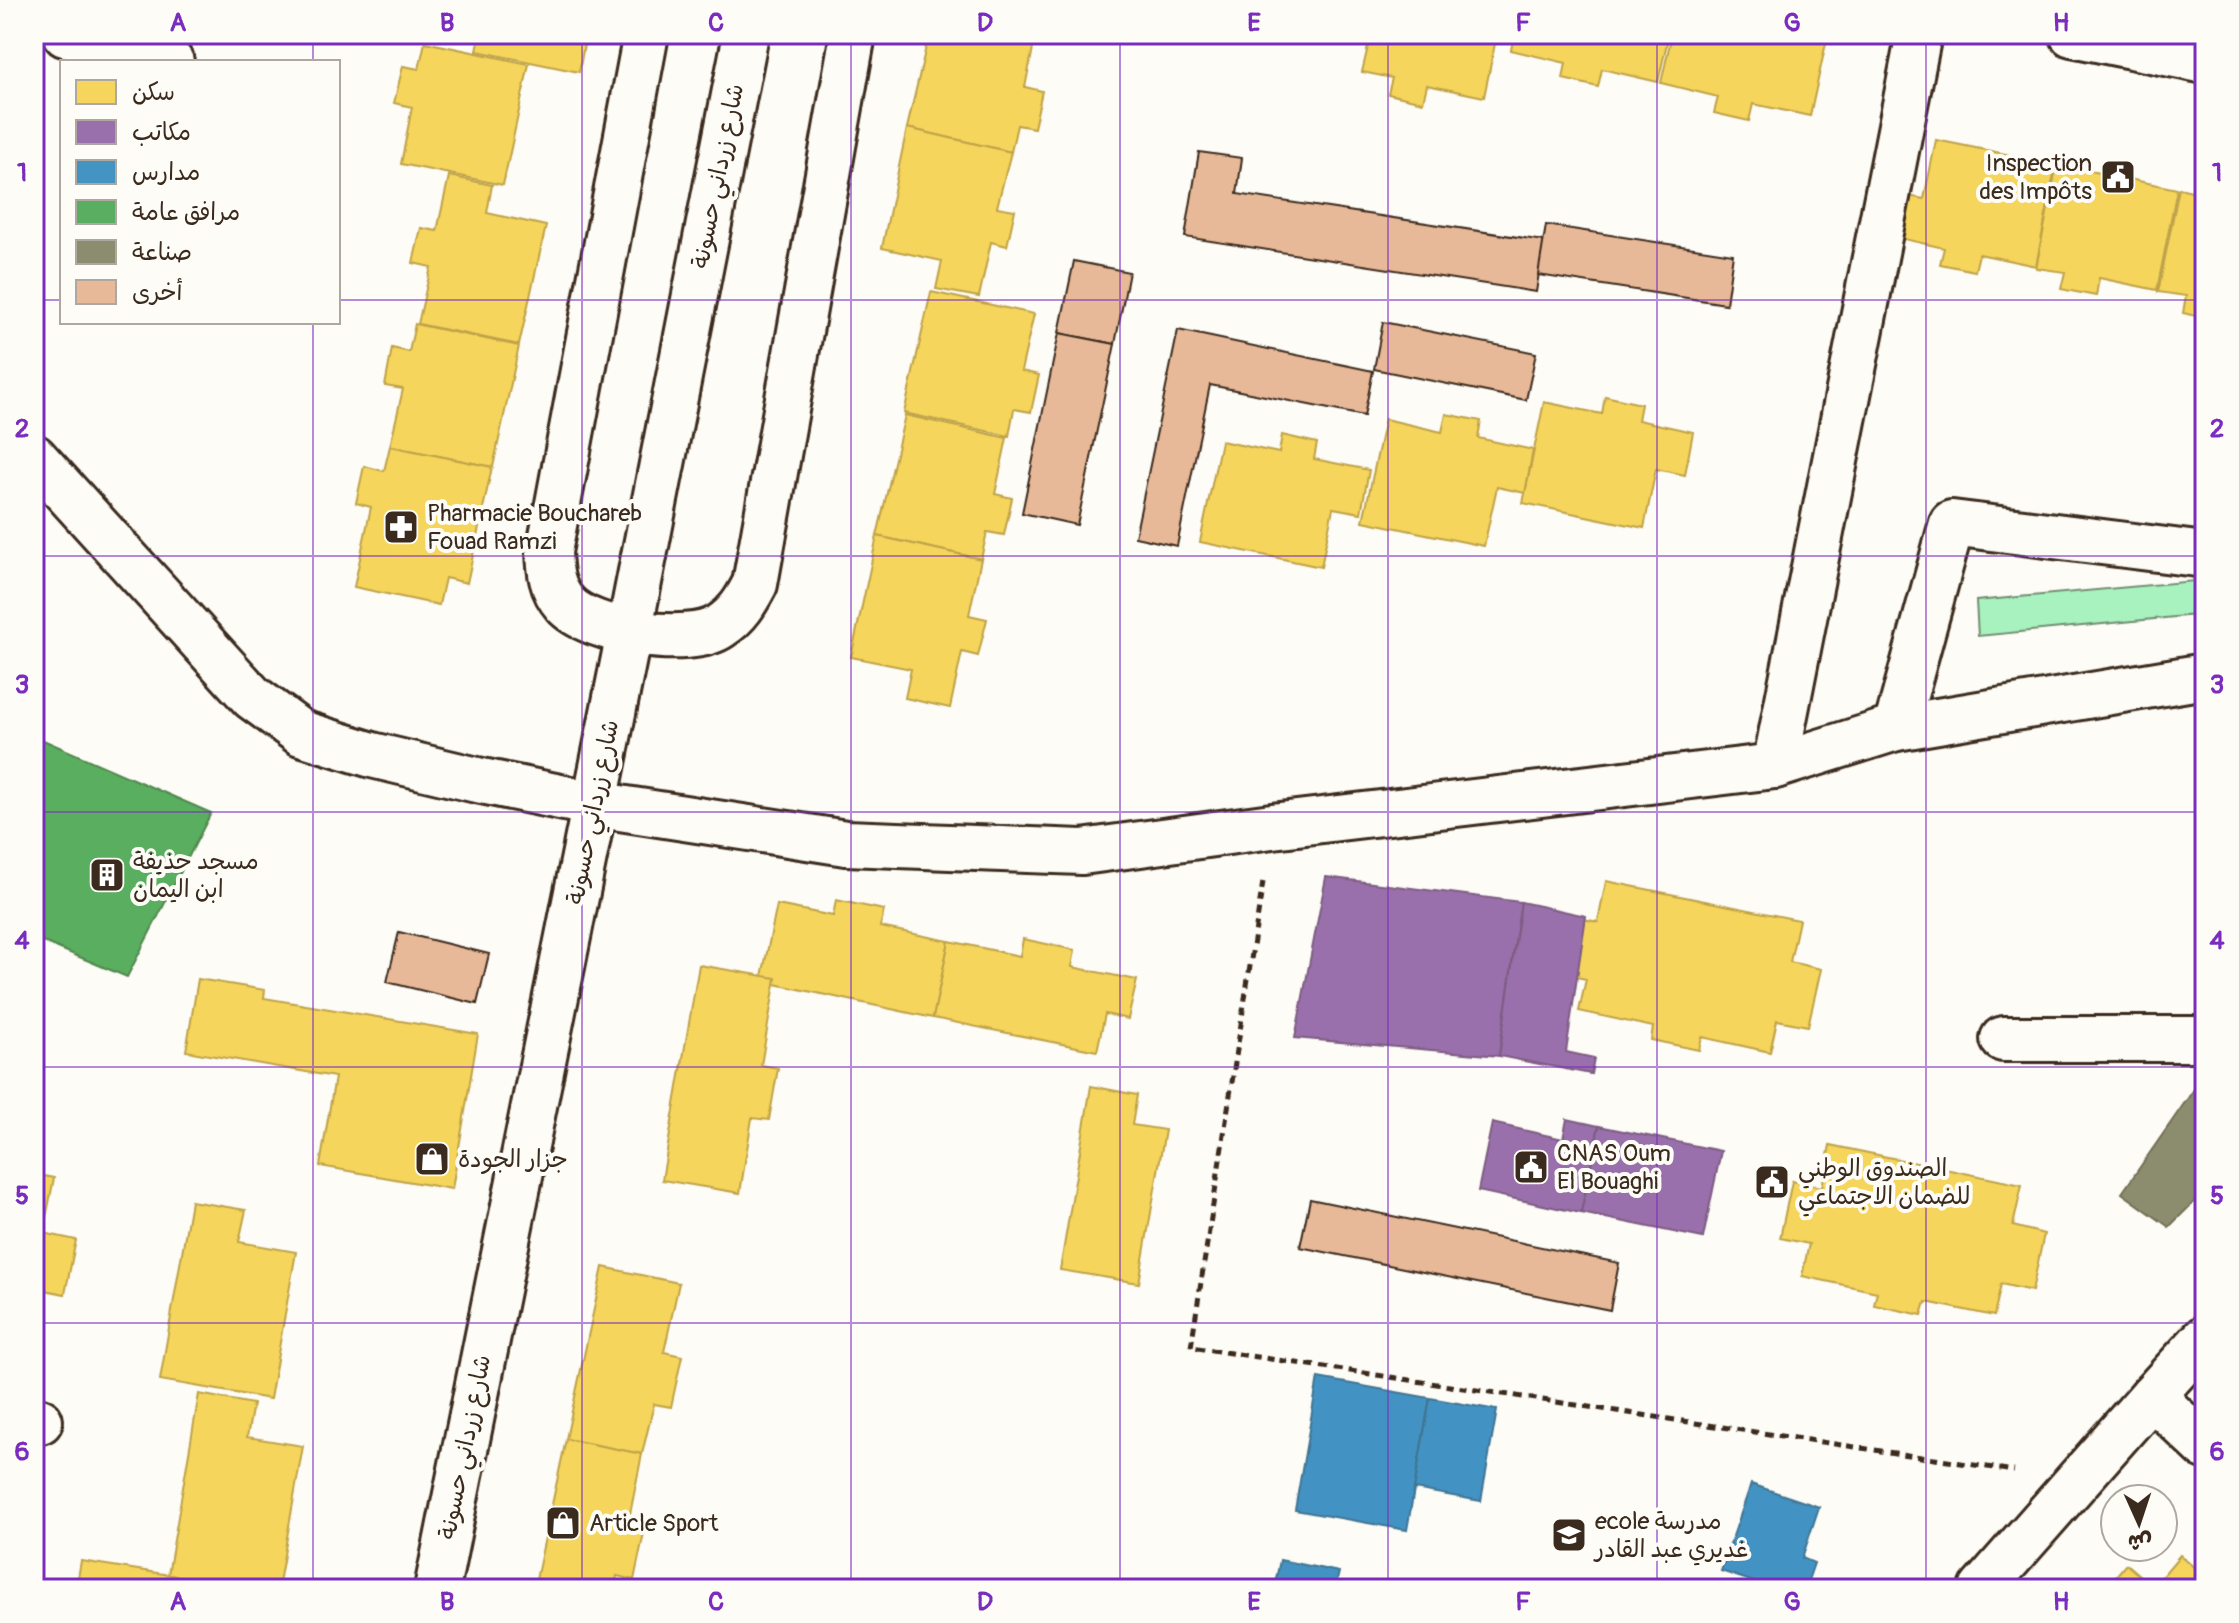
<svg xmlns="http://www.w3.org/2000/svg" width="2239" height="1623" font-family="Pangolin,'Playpen Sans Arabic',sans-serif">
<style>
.grass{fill:#a8f2c0;stroke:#728e6f;stroke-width:2}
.homes{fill:#f6d55c;stroke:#bea249;stroke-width:2}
.offices{fill:#9970ab;stroke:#7d5b81;stroke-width:2}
.schools{fill:#4393c3;stroke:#417492;stroke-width:2}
.public{fill:#5aae61;stroke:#51864d;stroke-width:2}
.industry{fill:#8c8c6e;stroke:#746f56;stroke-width:2}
.building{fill:#e8b998;stroke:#3b2a1e;stroke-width:2}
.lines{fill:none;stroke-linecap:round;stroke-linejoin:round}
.minor-casing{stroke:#3b2a1e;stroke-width:50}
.major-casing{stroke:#3b2a1e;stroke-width:50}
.path{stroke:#3b2a1e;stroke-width:5;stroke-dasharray:8 6;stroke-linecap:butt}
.minor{stroke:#fdfcf7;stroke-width:44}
.major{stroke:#fdfcf7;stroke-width:44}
.grid{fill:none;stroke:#7b2cbf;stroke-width:2;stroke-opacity:0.55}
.labels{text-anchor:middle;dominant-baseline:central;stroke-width:8;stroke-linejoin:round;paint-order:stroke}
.poi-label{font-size:24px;fill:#3b2a1e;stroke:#fdfcf7;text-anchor:start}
.street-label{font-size:24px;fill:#3b2a1e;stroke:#fdfcf7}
.neatline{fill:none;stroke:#7b2cbf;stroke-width:3}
.grid-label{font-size:26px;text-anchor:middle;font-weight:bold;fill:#7b2cbf}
</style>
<rect width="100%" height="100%" fill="#fdfcf7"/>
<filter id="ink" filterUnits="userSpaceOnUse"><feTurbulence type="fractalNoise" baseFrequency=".0125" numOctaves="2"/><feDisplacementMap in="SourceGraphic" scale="16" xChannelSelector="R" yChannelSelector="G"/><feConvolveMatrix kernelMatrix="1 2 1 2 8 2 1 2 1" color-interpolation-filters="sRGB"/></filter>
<g filter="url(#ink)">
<path class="grass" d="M2205 580V614L1978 636 1976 601Z"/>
<g class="homes">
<path d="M480 34H586L579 72 477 51Z"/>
<path d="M929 34H1036L1025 87 1042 91 1034 128 1017 125 1011 152 907 128Z"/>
<path d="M1371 34H1497L1484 97 1427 85 1423 102 1388 94 1392 78 1362 72Z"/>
<path d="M1514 34H1669L1658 82 1602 69 1598 87 1563 79 1566 63 1511 50Z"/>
<path d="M1672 34H1828L1810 116 1753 104 1749 121 1714 113 1718 97 1661 83Z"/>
<path d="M425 42 529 64 503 185 401 164 412 107 394 103 403 66 419 69Z"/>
<path d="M907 128 1011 152 997 207 1015 210 1007 246 991 242 979 297 936 289 942 261 882 248Z"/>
<path d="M1936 140 2056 164 2036 266 1979 254 1975 271 1940 264 1944 248 1895 237 1903 195 1924 199Z"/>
<path d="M2057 164 2177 189 2157 290 2099 278 2096 296 2061 289 2065 272 2036 268Z"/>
<path d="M449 176 492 185 487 213 546 226 519 345 418 324 431 267 413 263 421 228 437 231Z"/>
<path d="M2179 188 2205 194V318L2183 313 2186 296 2158 292Z"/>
<path d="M931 292 1034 314 1021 371 1039 375 1031 412 1014 409 1009 436 904 413Z"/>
<path d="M415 324 519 346 493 467 390 446 403 389 385 386 392 348 409 352Z"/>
<path d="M1605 396 1641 404 1638 420 1693 432 1685 475 1656 469 1644 528 1523 503 1544 402 1602 414Z"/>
<path d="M1446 414 1481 421 1478 438 1533 450 1525 493 1497 487 1484 546 1363 521 1385 419 1442 432Z"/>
<path d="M905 415 1007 438 995 494 1012 498 1004 535 987 532 981 559 877 536Z"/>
<path d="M1282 435 1317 443 1314 459 1369 470 1361 513 1333 508 1321 567 1200 542 1221 441 1279 453Z"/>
<path d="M390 446 492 467 467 583 445 578 439 605 354 587 371 507 356 503 364 466 384 471Z"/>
<path d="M877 536 981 559 969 615 987 619 978 656 962 652 950 708 905 698 911 669 851 657Z"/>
<path d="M1606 881 1799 920 1790 962 1821 969 1808 1026 1777 1020 1770 1052 1702 1037 1699 1050 1651 1040 1653 1027 1579 1011 1586 979 1557 973 1569 916 1598 922Z"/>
<path d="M836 900 884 910 880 927 949 941 933 1018 761 981 777 905 833 916Z"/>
<path d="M1023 939 1075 950 1072 967 1137 980 1128 1019 1105 1014 1097 1051 933 1018 949 941 1020 956Z"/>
<path d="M699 965 776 978 761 1065 778 1068 769 1120 752 1118 740 1193 662 1180Z"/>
<path d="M198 979 265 990 264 998 478 1034 452 1189 320 1166 335 1077 186 1051Z"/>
<path d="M1091 1086 1137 1095 1132 1125 1165 1130 1139 1283 1060 1270Z"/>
<path d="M1830 1145 2022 1185 2013 1226 2044 1234 2032 1291 2001 1284 1994 1316 1926 1302 1922 1315 1874 1305 1877 1292 1802 1276 1809 1244 1780 1238 1792 1181 1822 1187Z"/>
<path d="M34 1174 54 1178 43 1233 76 1240 65 1294 34 1288Z"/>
<path d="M191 1201 246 1210 239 1242 296 1252 270 1399 160 1380Z"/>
<path d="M603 1267 679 1283 664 1352 682 1356 671 1407 654 1404 642 1454 566 1439Z"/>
<path d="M199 1394 253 1404 247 1437 303 1446 278 1589H254L168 1575Z"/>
<path d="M566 1439 642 1454 628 1524 645 1528 634 1580 617 1576 614 1589H534Z"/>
<path d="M2180 1555 2205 1577V1589H2105L2126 1564 2153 1587Z"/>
<path d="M81 1561 196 1579 194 1589H76Z"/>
</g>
<g class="offices">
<path d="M1326 877 1521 902 1499 1056 1295 1038Z"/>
<path d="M1521 902 1586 916 1566 1052 1594 1058 1591 1074 1499 1056Z"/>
<path d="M1567 1119 1599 1126 1581 1213 1478 1191 1492 1123 1563 1139Z"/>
<path d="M1599 1126 1721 1151 1703 1238 1581 1213Z"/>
</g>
<g class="schools">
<path d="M1318 1378 1430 1398 1407 1530 1295 1510Z"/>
<path d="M1430 1398 1497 1410 1481 1501 1414 1489Z"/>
<path d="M1751 1484 1819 1507 1802 1558 1814 1563 1805 1589H1775L1721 1571Z"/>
<path d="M1280 1560 1339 1572 1335 1589H1274Z"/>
</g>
<path class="public" d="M34 736 211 813 127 977 34 938Z"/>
<path class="industry" d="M2204 1075 2205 1191 2169 1227 2122 1193Z"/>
<g class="building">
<path d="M1199 152 1242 158 1237 194 1544 241 1536 292 1185 237Z"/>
<path d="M1546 225 1733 254 1726 304 1538 275Z"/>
<path d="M1074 261 1129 272 1115 344 1059 333Z"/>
<path d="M1383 322 1536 353 1526 400 1374 369Z"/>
<path d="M1178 330 1373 371 1364 416 1210 385 1177 546 1135 537Z"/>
<path d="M1059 333 1115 344 1077 525 1022 513Z"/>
<path d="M399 932 489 954 477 1004 387 982Z"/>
<path d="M1310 1199 1619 1263 1610 1310 1300 1247Z"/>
</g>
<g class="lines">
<defs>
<g id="minor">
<path d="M65 34 171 62"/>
<path d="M646 34 549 552C550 571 551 588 565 604 589 632 690 648 721 626 738 615 746 601 755 584L853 34"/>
<path d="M2072 34 2205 61"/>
<path d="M34 457 252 697 301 733 372 755 477 780 594 804 846 843 1082 852 1272 826 1775 766 1896 728 2205 676"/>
<path d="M1896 728 1952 523 2205 555"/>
<path d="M1775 766 1919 34"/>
<path d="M2003 1039H2205"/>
<path d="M2152 1396 2205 1446"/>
<path d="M34 1419 40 1421"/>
<path d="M1982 1589 2152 1396 2205 1338"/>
</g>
<path id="major" d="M437 1589 629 633 746 34"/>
</defs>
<use href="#minor" class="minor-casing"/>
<use href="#major" class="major-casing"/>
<path class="path" d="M1263 882 1191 1347 2014 1471"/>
<use href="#minor" class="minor"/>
<use href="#major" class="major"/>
</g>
</g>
<path class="grid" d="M313 34V62M582 34V1589M851 34V1589M1120 34V1589M1388 34V1589M1657 34V1589M1926 34V1589M34 300H62M338 300H2205M313 322V1589M34 556H2205M34 812H2205M34 1067H2205M34 1323H2205"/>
<defs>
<symbol id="civic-square" viewBox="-11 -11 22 22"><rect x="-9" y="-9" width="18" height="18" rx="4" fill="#3b2a1e" stroke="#fdfcf7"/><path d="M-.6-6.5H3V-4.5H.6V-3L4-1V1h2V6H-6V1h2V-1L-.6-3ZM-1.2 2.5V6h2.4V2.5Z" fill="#fff"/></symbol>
<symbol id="pharmacy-square" viewBox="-11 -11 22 22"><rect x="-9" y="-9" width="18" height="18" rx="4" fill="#3b2a1e" stroke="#fdfcf7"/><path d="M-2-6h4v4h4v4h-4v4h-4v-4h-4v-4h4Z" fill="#fff"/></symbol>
<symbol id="building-square" viewBox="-11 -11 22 22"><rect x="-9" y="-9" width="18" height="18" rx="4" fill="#3b2a1e" stroke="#fdfcf7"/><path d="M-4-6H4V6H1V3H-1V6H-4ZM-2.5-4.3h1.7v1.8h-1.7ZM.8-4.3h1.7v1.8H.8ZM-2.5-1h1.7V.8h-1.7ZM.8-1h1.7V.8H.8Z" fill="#fff"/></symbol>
<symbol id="shop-square" viewBox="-11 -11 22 22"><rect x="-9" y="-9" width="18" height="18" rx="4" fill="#3b2a1e" stroke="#fdfcf7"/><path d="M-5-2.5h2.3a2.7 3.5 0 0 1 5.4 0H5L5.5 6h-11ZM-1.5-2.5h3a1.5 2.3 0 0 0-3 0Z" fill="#fff"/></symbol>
<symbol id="school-square" viewBox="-11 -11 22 22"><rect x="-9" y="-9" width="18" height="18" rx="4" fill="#3b2a1e" stroke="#fdfcf7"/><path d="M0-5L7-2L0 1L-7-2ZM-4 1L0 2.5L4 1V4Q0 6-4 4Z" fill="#fff"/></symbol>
</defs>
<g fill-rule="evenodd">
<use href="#civic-square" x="2098" y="157" width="40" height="40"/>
<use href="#pharmacy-square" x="381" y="507" width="40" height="40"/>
<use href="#building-square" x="87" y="855" width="40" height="40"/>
<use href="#shop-square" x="412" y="1139" width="40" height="40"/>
<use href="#civic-square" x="1511" y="1147" width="40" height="40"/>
<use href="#civic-square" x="1752" y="1162" width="40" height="40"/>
<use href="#shop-square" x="543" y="1503" width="40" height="40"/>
<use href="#school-square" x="1549" y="1515" width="40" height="40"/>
</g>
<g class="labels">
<g class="poi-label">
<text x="2092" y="163" text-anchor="end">Inspection<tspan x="2092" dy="28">des Impôts</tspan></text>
<text x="427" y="513">Pharmacie Bouchareb<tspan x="427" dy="28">Fouad Ramzi</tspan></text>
<text x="133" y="861">مسجد حذيفة<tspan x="133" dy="28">ابن اليمان</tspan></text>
<text x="1557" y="1153">CNAS Oum<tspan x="1557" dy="28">El Bouaghi</tspan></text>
<text x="458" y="1159">جزار الجودة</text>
<text x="1798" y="1168">الصندوق الوطني<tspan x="1798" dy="28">للضمان الاجتماعي</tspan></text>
<text x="1595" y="1521">ecole مدرسة<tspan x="1595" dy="28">غديري عبد القادر</tspan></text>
<text x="589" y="1523">Article Sport</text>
</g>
<g class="street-label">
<text transform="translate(718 176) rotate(-79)">شارع زرداني حسونة</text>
<text transform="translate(593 812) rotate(-79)">شارع زرداني حسونة</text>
<text transform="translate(465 1447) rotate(-79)">شارع زرداني حسونة</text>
</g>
</g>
<rect width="2239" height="1623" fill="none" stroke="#fdfcf7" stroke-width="88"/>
<rect x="60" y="60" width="280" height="264" fill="#fdfcf7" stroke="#afa8a0" stroke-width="2"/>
<rect x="76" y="80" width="40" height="24" fill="#f6d55c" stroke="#afa8a0" stroke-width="2"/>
<text x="132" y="100" font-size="24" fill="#3b2a1e">سكن</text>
<rect x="76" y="120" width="40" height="24" fill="#9970ab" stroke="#afa8a0" stroke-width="2"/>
<text x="132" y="140" font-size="24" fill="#3b2a1e">مكاتب</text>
<rect x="76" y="160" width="40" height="24" fill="#4393c3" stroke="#afa8a0" stroke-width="2"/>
<text x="132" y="180" font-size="24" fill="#3b2a1e">مدارس</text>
<rect x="76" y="200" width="40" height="24" fill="#5aae61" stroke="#afa8a0" stroke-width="2"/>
<text x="132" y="220" font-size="24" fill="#3b2a1e">مرافق عامة</text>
<rect x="76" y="240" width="40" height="24" fill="#8c8c6e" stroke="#afa8a0" stroke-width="2"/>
<text x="132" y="260" font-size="24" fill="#3b2a1e">صناعة</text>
<rect x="76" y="280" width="40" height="24" fill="#e8b998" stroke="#afa8a0" stroke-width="2"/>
<text x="132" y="300" font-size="24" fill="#3b2a1e">أخرى</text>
<g transform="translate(2139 1523) rotate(177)"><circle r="38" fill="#fdfcf7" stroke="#afa8a0" stroke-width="2"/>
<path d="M0-6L14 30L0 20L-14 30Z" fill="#3b2a1e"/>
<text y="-12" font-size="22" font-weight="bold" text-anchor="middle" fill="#3b2a1e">ش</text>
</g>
<rect x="44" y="44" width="2151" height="1535" class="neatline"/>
<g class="grid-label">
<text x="178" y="31">A</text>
<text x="447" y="31">B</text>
<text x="716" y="31">C</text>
<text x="985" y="31">D</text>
<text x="1254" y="31">E</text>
<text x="1523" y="31">F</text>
<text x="1792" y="31">G</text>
<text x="2061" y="31">H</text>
<text x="22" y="181">1</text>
<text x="2217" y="181">1</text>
<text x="22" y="437">2</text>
<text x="2217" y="437">2</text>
<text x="22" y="693">3</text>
<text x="2217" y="693">3</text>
<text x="22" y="949">4</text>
<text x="2217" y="949">4</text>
<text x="22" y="1204">5</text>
<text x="2217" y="1204">5</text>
<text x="22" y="1460">6</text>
<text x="2217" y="1460">6</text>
<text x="178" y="1610">A</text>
<text x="447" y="1610">B</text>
<text x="716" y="1610">C</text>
<text x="985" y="1610">D</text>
<text x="1254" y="1610">E</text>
<text x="1523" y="1610">F</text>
<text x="1792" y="1610">G</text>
<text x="2061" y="1610">H</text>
</g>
</svg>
